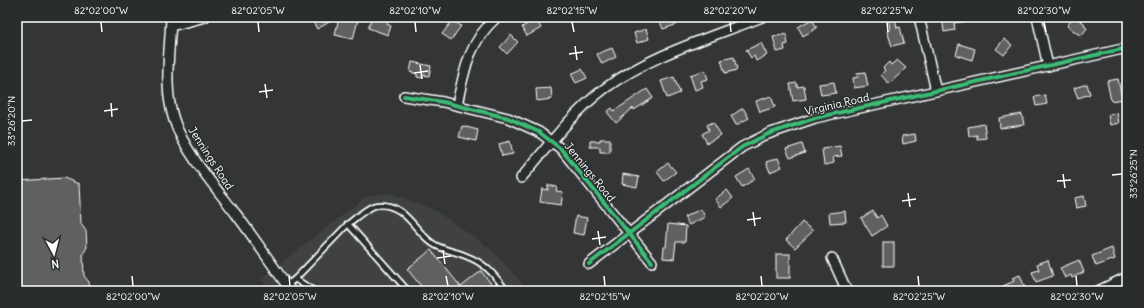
<svg xmlns="http://www.w3.org/2000/svg" width="1144" height="308" font-family="Delius,sans-serif">
<style>
.built{fill:#404243}
.building{fill:#5f6162;stroke:#fff}
.lines{fill:none;stroke-linecap:round;stroke-linejoin:round}
.service-casing{stroke:#fff;stroke-width:8}
.minor-casing{stroke:#fff;stroke-width:12}
.service{stroke:#2a2d2e;stroke-width:4.5}
.minor{stroke:#2a2d2e;stroke-width:9}
.cycleway-casing{stroke:#2a2d2e;stroke-width:6}
.cycleway{stroke:#3abd76;stroke-width:4}
.ticks{fill:none;stroke:#fff;stroke-width:1.5}
.labels{text-anchor:middle;dominant-baseline:central;stroke-width:3;stroke-linejoin:round;paint-order:stroke}
.street-label{font-size:11px;fill:#fff;stroke:#2a2d2e}
.neatline{fill:none;stroke:#fff;stroke-width:1.5}
.ticks-label{font-size:10px;text-anchor:middle;fill:#fff}
</style>
<rect width="100%" height="100%" fill="#333536"/>
<filter id="ink" filterUnits="userSpaceOnUse"><feTurbulence type="fractalNoise" baseFrequency=".025" numOctaves="2"/><feDisplacementMap in="SourceGraphic" scale="8" xChannelSelector="R" yChannelSelector="G"/><feConvolveMatrix kernelMatrix="1 2 1 2 8 2 1 2 1" color-interpolation-filters="sRGB"/></filter>
<g filter="url(#ink)">
<path class="built" d="M390 193 436 211 491 249 529 291H272L261 279 367 196Z"/>
<g class="building">
<path d="M310 17H338L317 29Z"/>
<path d="M339 17 358 20 353 39 335 35Z"/>
<path d="M372 17H389L387 24 391 26 388 35 368 28Z"/>
<path d="M658 17H676L678 24 663 29Z"/>
<path d="M888 17H895L897 28 900 27 904 43 892 46 887 31 890 30Z"/>
<path d="M942 17H967L968 21 954 23 955 30 944 32Z"/>
<path d="M1073 17H1076L1085 24 1084 26 1087 28 1081 36 1067 26Z"/>
<path d="M536 19 541 28 527 36 522 27Z"/>
<path d="M812 19 817 28 803 36 798 27Z"/>
<path d="M453 20 461 26 451 40 442 34Z"/>
<path d="M646 29 649 39 637 43 634 33Z"/>
<path d="M786 34 788 44 784 45 785 50 777 52 773 37Z"/>
<path d="M511 35 518 42 507 54 500 47Z"/>
<path d="M1004 39 1012 45 1004 55 996 49Z"/>
<path d="M761 43 767 55 756 61 754 56 751 58 746 50Z"/>
<path d="M959 44 975 49 972 60 956 55Z"/>
<path d="M612 48 616 57 602 64 597 54Z"/>
<path d="M734 57 737 70 725 73 721 60Z"/>
<path d="M897 60 906 68 889 84 881 75 885 70 883 68 889 62 891 65Z"/>
<path d="M412 62 431 66 429 76 423 75V78L417 77V74L410 72Z"/>
<path d="M582 69 587 78 576 83 571 74Z"/>
<path d="M705 70 708 79 701 81 703 87 695 90 690 75Z"/>
<path d="M865 72 868 86 854 88 853 78 858 77 857 73Z"/>
<path d="M674 77 680 93 667 98 661 81Z"/>
<path d="M1118 79 1122 99 1111 101 1107 81Z"/>
<path d="M834 82 836 93 821 95 819 84Z"/>
<path d="M797 83V87L804 86 806 99 793 101 790 84Z"/>
<path d="M1087 84 1090 94 1078 98 1074 88Z"/>
<path d="M551 88 552 99 537 101 536 89Z"/>
<path d="M647 89 653 98 634 110 633 108 616 123 607 112 612 108 614 111Z"/>
<path d="M1045 95 1047 104 1036 106 1034 97Z"/>
<path d="M771 96 775 107 760 112 756 101Z"/>
<path d="M743 108 749 118 736 125 731 116Z"/>
<path d="M1117 113 1119 123 1110 125 1108 115Z"/>
<path d="M1022 114 1024 125 1000 128 999 118Z"/>
<path d="M713 122 721 135 707 143 702 134 709 130 707 125Z"/>
<path d="M984 124 986 138 977 139V135L969 136 968 127Z"/>
<path d="M462 126 478 130 476 141 459 137Z"/>
<path d="M915 134 916 141 903 144 902 136Z"/>
<path d="M600 139H610V152H600V147H590V141H600Z"/>
<path d="M510 141 513 154 502 156 499 144Z"/>
<path d="M802 144 805 153 790 158 786 149Z"/>
<path d="M840 146 842 156 833 157 834 163 824 165 822 149Z"/>
<path d="M778 158 782 167 770 172 766 162Z"/>
<path d="M668 163 676 172 664 181 657 172Z"/>
<path d="M749 169 755 179 742 187 736 177Z"/>
<path d="M623 174 639 177 637 187 622 184Z"/>
<path d="M64 178 79 184 81 224 86 231 87 247 83 254 84 276 89 282 90 290 17 291V181Z"/>
<path d="M548 185 557 187 556 191 563 192 561 205 540 202 542 189 548 190Z"/>
<path d="M727 190 733 198 721 207 715 199Z"/>
<path d="M1084 196 1086 206 1076 208 1074 198Z"/>
<path d="M701 209 705 217 689 225 684 217Z"/>
<path d="M845 211 846 222 830 223 829 213Z"/>
<path d="M873 211 877 218 881 215 887 226 872 236 861 218Z"/>
<path d="M576 216 587 218 584 235 573 233Z"/>
<path d="M802 222 813 231 795 248 786 240Z"/>
<path d="M668 224 686 226 685 242H676L674 259 663 258 664 247H666Z"/>
<rect x="883" y="242" width="11" height="24"/>
<path d="M1112 248 1115 259 1096 266 1092 256Z"/>
<path d="M431 250 461 287 481 271 497 291H425L407 269Z"/>
<rect x="776" y="254" width="14" height="24"/>
<path d="M1048 260 1053 276 1036 282 1032 272 1039 270 1037 264Z"/>
<path d="M1079 260 1084 272 1072 278 1071 275 1065 278 1060 268Z"/>
<path d="M1020 275 1025 288 1018 291H1005L1003 286 1014 281 1012 278Z"/>
</g>
<g class="lines">
<defs>
<g id="service">
<path d="M348 224C356 218 369 205 379 205 405 204 414 230 432 243 441 250 455 251 466 256 487 264 494 275 507 291"/>
<path d="M295 279 314 291"/>
<path d="M287 285 295 279 348 224 408 291"/>
</g>
<g id="minor">
<path d="M171 17C170 51 163 87 174 120 184 151 216 188 236 214 255 239 272 265 291 291"/>
<path d="M919 17 936 91"/>
<path d="M1037 17 1048 66"/>
<path d="M171 26 205 17"/>
<path d="M404 96 443 102 508 118 539 132 561 149 652 262"/>
<path d="M457 105C464 71 469 41 497 17"/>
<path d="M521 178C547 148 572 113 604 89 650 55 709 38 762 17"/>
<path d="M832 258 847 291"/>
<path d="M589 264 742 147 768 134 815 118 1127 48"/>
<path d="M1098 291 1127 277"/>
</g>
</defs>
<use href="#service" class="service-casing"/>
<use href="#minor" class="minor-casing"/>
<use href="#service" class="service"/>
<use href="#minor" class="minor"/>
<defs>
<g id="cycleway">
<path d="M404 96 443 102 508 118 539 132 561 149 652 262"/>
<path d="M589 264 742 147 768 134 815 118 1127 48"/>
</g>
</defs>
<use href="#cycleway" class="cycleway-casing"/>
<use href="#cycleway" class="cycleway"/>
</g>
</g>
<path class="ticks" d="M101 22 102 32M258 22 259 32M415 22 416 32M572 22 574 32M730 22 731 32M887 22 888 32M1044 22 1046 32M575 46 577 60M569 54 583 52M420 65 422 79M414 73 428 71M265 84 267 98M259 92 273 90M111 103 112 117M104 111 118 109M22 121 32 120M1063 174 1065 188M1112 175 1122 174M1057 181 1071 180M908 193 910 207M902 201 916 199M753 212 755 226M747 220 761 218M598 231 600 245M592 239 606 237M443 250 445 264M437 258 451 256M132 276 133 286M289 276 290 286M446 276 448 286M604 276 605 286M761 276 762 286M918 276 919 286M1076 276 1077 286"/>
<g class="labels">
<g class="street-label">
<text transform="translate(837 104) rotate(-13)">Virginia Road</text>
<text transform="translate(211 158) rotate(57)">Jennings Road</text>
<text transform="translate(590 172) rotate(51)">Jennings Road</text>
</g>
</g>
<rect width="1144" height="308" fill="none" stroke="#2a2d2e" stroke-width="44"/>
<g transform="translate(54 254) rotate(173)" stroke="#2a2d2e" stroke-width="3" paint-order="stroke">
<path d="M0-3L7 15L0 10L-7 15Z" fill="#ffffff"/>
<text y="-6" font-size="11" font-weight="bold" text-anchor="middle" fill="#ffffff">N</text>
</g>
<rect x="22" y="22" width="1100" height="264" class="neatline"/>
<g class="ticks-label">
<text x="101" y="14">82°02'00"W</text>
<text x="258" y="14">82°02'05"W</text>
<text x="415" y="14">82°02'10"W</text>
<text x="572" y="14">82°02'15"W</text>
<text x="730" y="14">82°02'20"W</text>
<text x="887" y="14">82°02'25"W</text>
<text x="1044" y="14">82°02'30"W</text>
<text transform="translate(11 121) rotate(-90)" y="4">33°26'20"N</text>
<text transform="translate(1133 174) rotate(-90)" y="4">33°26'25"N</text>
<text x="133" y="300">82°02'00"W</text>
<text x="290" y="300">82°02'05"W</text>
<text x="448" y="300">82°02'10"W</text>
<text x="605" y="300">82°02'15"W</text>
<text x="762" y="300">82°02'20"W</text>
<text x="919" y="300">82°02'25"W</text>
<text x="1077" y="300">82°02'30"W</text>
</g>
</svg>
